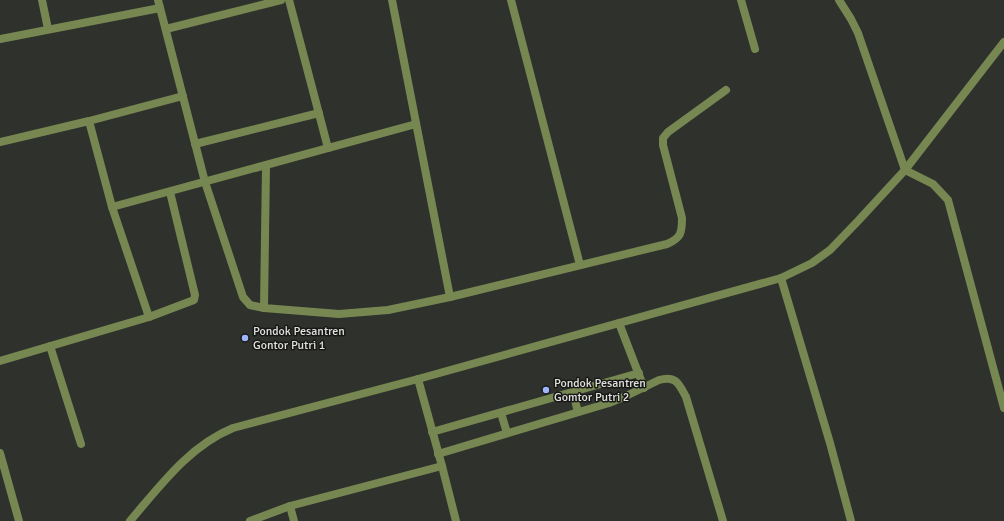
<svg xmlns="http://www.w3.org/2000/svg" width="1004" height="521" font-family="Signika,sans-serif">
<style>
.lines{fill:none;stroke-linecap:round;stroke-linejoin:round}
.service{stroke:#778752;stroke-width:8}
.minor{stroke:#778752;stroke-width:8}
.poi-dot{fill:#a0b3fd;stroke:#181916;stroke-width:1.5}
.labels{text-anchor:middle;dominant-baseline:central;stroke-width:3;stroke-linejoin:round;paint-order:stroke}
.poi-label{font-size:12px;fill:#e1e2df;stroke:#181916;text-anchor:start}
</style>
<rect width="100%" height="100%" fill="#2f312c"/>
<g class="lines">
<g class="service">
<path d="M42 0 48 29"/>
<path d="M158 0 205 182 243 297 250 305 264 308"/>
<path d="M289 0 328 148"/>
<path d="M392 0 450 297"/>
<path d="M511 0 580 265"/>
<path d="M741 0 755 49"/>
<path d="M839 0 851 19 858 33 905 170 933 184 948 200 1004 408"/>
<path d="M166 29 281 0"/>
<path d="M0 39 160 8"/>
<path d="M89 121 112 207 149 317"/>
<path d="M0 142 89 121 183 96"/>
<path d="M195 144 319 113"/>
<path d="M266 166 264 308 339 314 388 310 450 297 667 244C681 238 682 233 682 218L663 145V138L668 132 726 90"/>
<path d="M112 207 416 124"/>
<path d="M781 278 830 443 851 521"/>
<path d="M619 323 644 388"/>
<path d="M50 346 81 444"/>
<path d="M0 361 149 317 194 300 195 295 170 192"/>
<path d="M418 379 442 466 456 521"/>
<path d="M573 393 578 412"/>
<path d="M501 413 507 433"/>
<path d="M432 432 639 373"/>
<path d="M0 453 19 521"/>
<path d="M438 454 609 403 626 396 659 380C676 375 679 384 686 397L723 521"/>
<path d="M290 506 294 521"/>
<path d="M250 521 290 506 442 466"/>
</g>
<path class="minor" d="M130 521C160 486 189 446 233 428L418 379 781 278 812 263 830 250 858 221 905 170 1004 42"/>
</g>
<g class="poi-dot">
<circle cx="245" cy="338" r="4"/>
<circle cx="546" cy="390" r="4"/>
</g>
<g class="labels">
<g class="poi-label">
<text x="253" y="331">Pondok Pesantren<tspan x="253" dy="14">Gontor Putri 1</tspan></text>
<text x="554" y="383">Pondok Pesantren<tspan x="554" dy="14">Gomtor Putri 2</tspan></text>
</g>
</g>
</svg>
